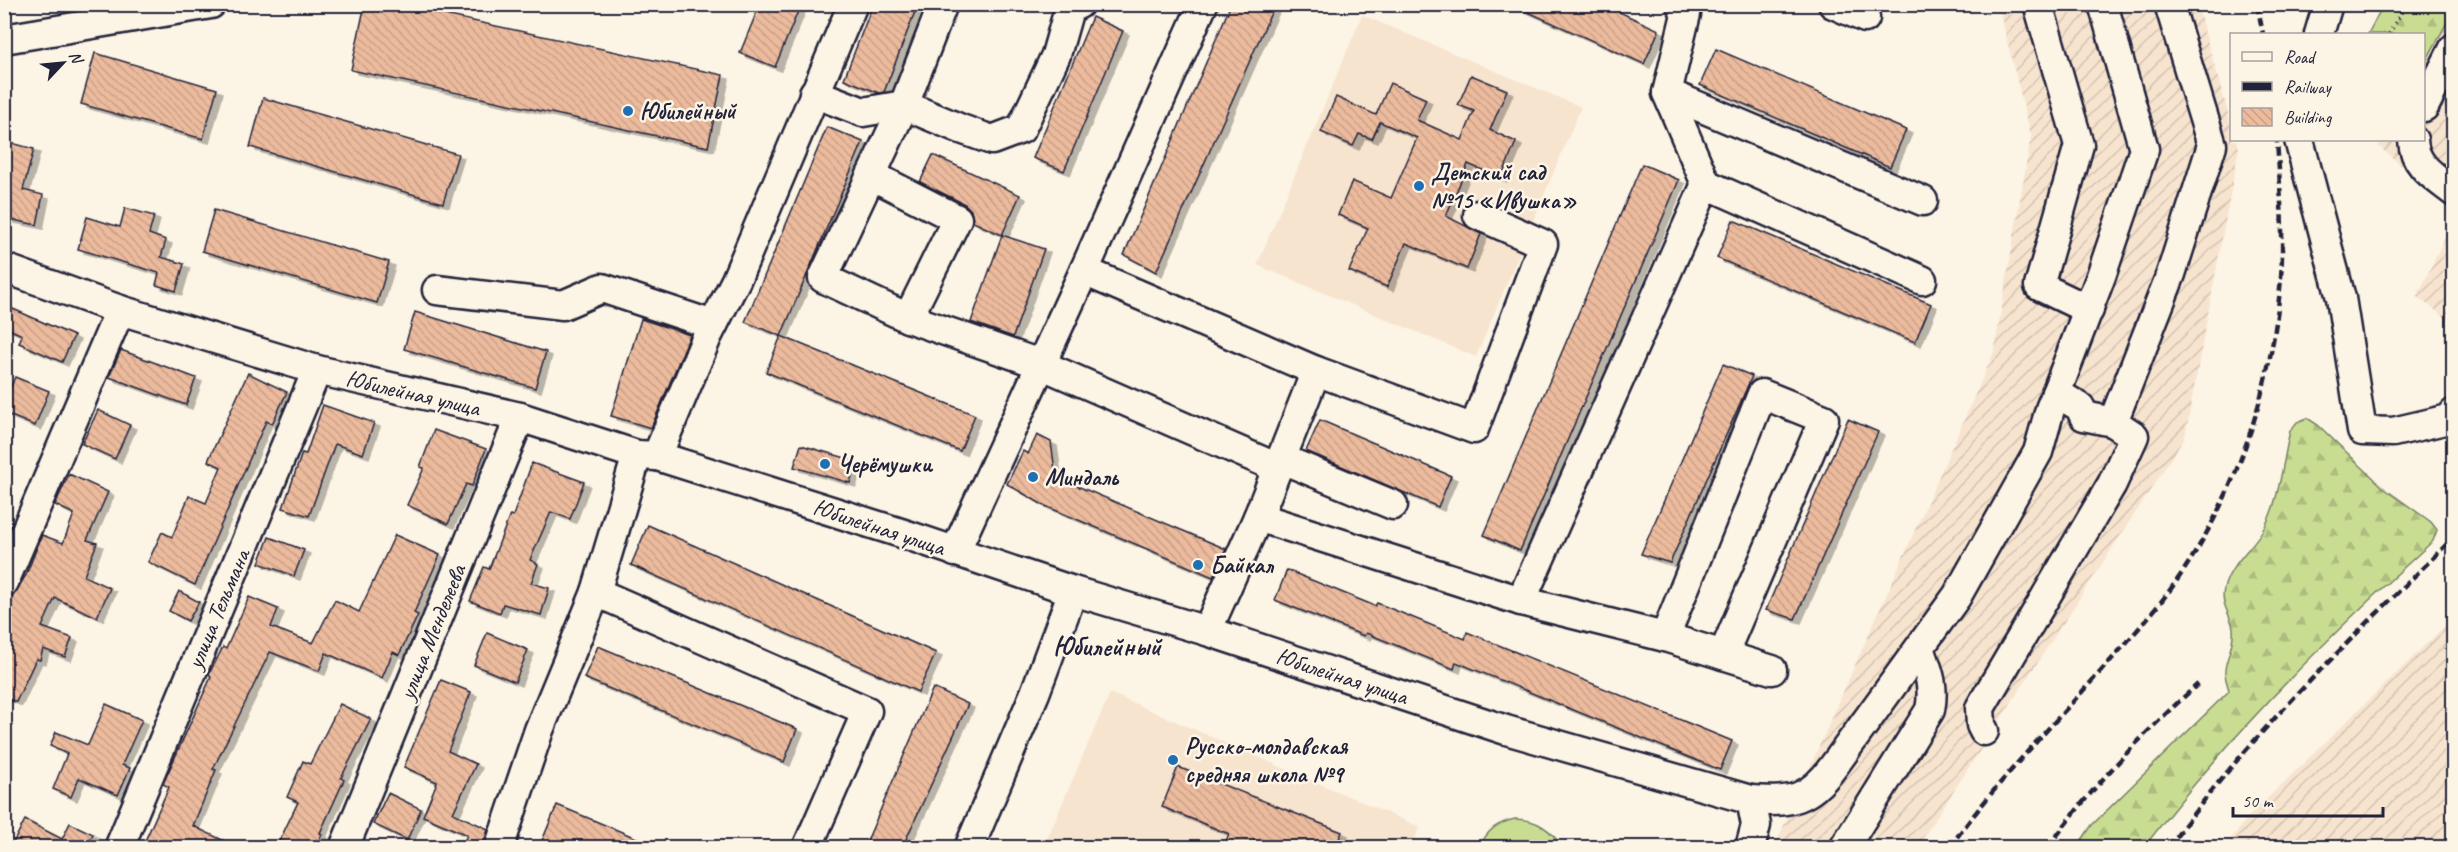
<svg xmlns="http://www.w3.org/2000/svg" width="2458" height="852" font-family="Caveat,sans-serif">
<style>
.built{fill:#f7e4cf}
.industrial{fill:url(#industrial-furrows)}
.forest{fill:url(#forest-firs);stroke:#768066;stroke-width:1.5}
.pitch{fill:#c9dd92;stroke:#768066;stroke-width:1.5}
.building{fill:url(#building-back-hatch);stroke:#22223b;stroke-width:1.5;filter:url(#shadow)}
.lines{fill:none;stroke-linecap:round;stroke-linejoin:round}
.minor-casing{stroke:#22223b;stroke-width:33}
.path{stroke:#22223b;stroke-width:4;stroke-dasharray:1.5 4.5;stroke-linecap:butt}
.minor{stroke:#fcf5e5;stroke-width:28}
.rail{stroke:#22223b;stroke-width:4.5;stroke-dasharray:9 4.5;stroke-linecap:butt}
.poi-dot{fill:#1f6fb2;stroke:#fcf5e5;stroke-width:2}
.labels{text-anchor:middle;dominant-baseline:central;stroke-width:5;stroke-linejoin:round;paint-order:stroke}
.poi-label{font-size:24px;font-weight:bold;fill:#22223b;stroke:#fcf5e5;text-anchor:start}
.street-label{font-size:24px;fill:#22223b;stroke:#fcf5e5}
.quarter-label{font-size:27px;font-weight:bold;fill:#22223b;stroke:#fcf5e5}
</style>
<defs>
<pattern id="industrial-furrows" width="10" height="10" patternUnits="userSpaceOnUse" patternTransform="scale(1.5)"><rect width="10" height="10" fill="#f7e4cf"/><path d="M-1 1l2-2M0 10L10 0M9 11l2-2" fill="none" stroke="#d3c3b3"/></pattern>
<pattern id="forest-firs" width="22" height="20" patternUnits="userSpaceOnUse" patternTransform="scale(1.5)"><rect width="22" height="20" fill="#c9dd92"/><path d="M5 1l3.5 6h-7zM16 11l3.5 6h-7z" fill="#acbd7f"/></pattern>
<pattern id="building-back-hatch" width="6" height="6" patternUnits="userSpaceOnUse" patternTransform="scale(1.5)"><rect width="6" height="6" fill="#ecbb9d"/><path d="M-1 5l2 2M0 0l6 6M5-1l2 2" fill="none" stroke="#caa088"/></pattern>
<filter id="shadow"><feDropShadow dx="6" dy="4" stdDeviation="0" flood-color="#0004"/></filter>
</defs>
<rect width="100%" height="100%" fill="#fcf5e5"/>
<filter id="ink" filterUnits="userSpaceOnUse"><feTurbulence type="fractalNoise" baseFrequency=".0167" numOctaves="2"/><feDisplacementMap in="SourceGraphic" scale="12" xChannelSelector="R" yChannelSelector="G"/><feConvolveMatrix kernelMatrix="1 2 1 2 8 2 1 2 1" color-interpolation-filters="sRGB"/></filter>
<g filter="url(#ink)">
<g class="built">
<path d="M1362 15 1581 107 1476 357 1257 265Z"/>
<path d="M1110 693 1420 827 1411 847 1043 848Z"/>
</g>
<g class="industrial">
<path d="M1998 5H2197L2231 123 2232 140H2236L2239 148 2185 437 1917 847 1774 848 1994 352 2031 136Z"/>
<path d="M2453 11V208L2378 146 2382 140H2424V65Z"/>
<path d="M2453 220V323L2417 297Z"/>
<path d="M2453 618V847H2225L2247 818Z"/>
</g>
<g class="forest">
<path d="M2383 5H2453V11L2424 65V34H2368Z"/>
<path d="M2307 418 2318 425 2385 489 2431 522 2437 530 2433 541C2329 635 2229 736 2144 847H2077L2092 825 2229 691C2228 685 2225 679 2225 673 2224 661 2235 646 2233 628 2231 615 2220 604 2224 589 2229 565 2252 549 2264 528 2279 502 2283 461 2290 431L2297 422Z"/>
</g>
<path class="pitch" d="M1515 819C1535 819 1552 829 1561 847H1480C1487 830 1497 823 1515 819Z"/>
<g class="building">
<path d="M365 4H394L723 75 708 147 351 70Z"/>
<path d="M760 4H801L775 67 740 53Z"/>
<path d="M873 4H918L884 92 879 93 844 79Z"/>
<path d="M1231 4H1275L1156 272 1124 255Z"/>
<path d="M1510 4H1602L1659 30 1644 64Z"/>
<path d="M1092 17 1123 31 1064 171 1033 158Z"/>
<path d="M1716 49 1906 130 1890 167 1700 85Z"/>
<path d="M95 53 217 89 203 139 81 104Z"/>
<path d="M1471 75 1507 90 1490 130 1516 142 1501 178 1468 164 1446 216 1481 234 1467 269 1406 243 1387 287 1349 271 1368 228 1338 215 1352 181 1391 198 1417 138 1380 122 1372 139 1359 134 1353 146 1321 132 1336 97 1376 115 1390 83 1426 99 1417 120 1462 140 1474 111 1458 105Z"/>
<path d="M263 98 458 154 443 203 250 147Z"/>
<path d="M827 127 863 142 781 336 745 322Z"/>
<path d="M4 141 34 149 23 190 43 195 37 225 4 218Z"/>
<path d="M933 155 1020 195 1002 235 1044 249 1013 337 971 322 1002 235 973 222 971 210 965 204 920 182Z"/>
<path d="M1642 164 1679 180 1520 551 1484 535Z"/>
<path d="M125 208 154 216 149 234 166 240 161 257 184 264 176 291 156 285 159 273 78 249 87 217 120 227Z"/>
<path d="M214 210 389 262 377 303 202 251Z"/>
<path d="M1733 220 1931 304 1915 342 1717 258Z"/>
<path d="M4 305 74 336 62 362 19 343 22 335 4 327Z"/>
<path d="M415 312 546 352 535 388 404 349Z"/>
<path d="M641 319 690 335 651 428 611 416Z"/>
<path d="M781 336 975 415 960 451 766 372Z"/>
<path d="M121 350 196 378 186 405 109 377Z"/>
<path d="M1723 364 1752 376 1670 563 1641 554Z"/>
<path d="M248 373 287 392 272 424 266 421 195 585 148 562 162 532 172 537 189 496 206 503 221 467 208 461Z"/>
<path d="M15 377 49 391 35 426 4 413V403Z"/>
<path d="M323 405 374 423 363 454 335 444 309 516 283 508 302 453 306 454Z"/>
<path d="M98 410 130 425 115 459 82 444Z"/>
<path d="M1848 419 1878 432 1795 619 1766 610Z"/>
<path d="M1320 420 1451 476 1438 507 1306 451Z"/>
<path d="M434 430 486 449 472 486 466 484 448 524 407 505 424 468 420 467Z"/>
<path d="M1037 435 1051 442 1056 477 1226 549 1213 577 1043 505 1007 484 1023 451 1028 454Z"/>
<path d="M801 445 856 461 850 483 794 467Z"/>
<path d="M532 463 584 482 570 519 551 512 530 560 538 564 531 583 549 588 541 615 503 604 500 613 470 601 484 567 489 569 510 515 513 516Z"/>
<path d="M69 474 108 492 87 540 97 543 84 576 110 588 97 617 55 598 42 627 72 638 65 657 43 649 40 660 36 659 16 702 4 697V623L12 602 10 601 26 575 42 535 63 543 74 514 55 505Z"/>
<path d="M648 525 936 653 918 692 631 565Z"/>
<path d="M395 535 440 555 414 613 418 615 399 655 393 652 382 678 326 653 319 671 270 652 213 769 216 770 193 826 239 848H160L145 841 169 787 163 784 211 677 209 674 223 647 226 649 249 597 278 609 271 627 313 643 335 600 359 612Z"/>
<path d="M269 537 304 550 294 576 259 563Z"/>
<path d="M1287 570 1375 606 1377 603 1465 639 1467 632 1732 741 1720 770 1456 662 1454 669 1366 633 1364 636 1275 600Z"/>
<path d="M179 591 199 602 188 621 169 611Z"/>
<path d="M487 633 528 650 515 682 474 665Z"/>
<path d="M598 646 797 729 784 762 584 678Z"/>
<path d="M441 680 471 692 448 751 476 764 453 813 488 829 483 848H461L467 835 423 816 437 782 404 767Z"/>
<path d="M933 688 968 704 902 848H864Z"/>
<path d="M106 704 142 720 122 765 130 768 118 795 79 778 71 797 53 789 67 754 50 746 56 732 88 745Z"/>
<path d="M340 704 371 719 341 778 344 780 320 833 322 834 315 848H276L298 802 287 797 303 761 310 764Z"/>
<path d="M1178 767 1342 832 1335 848H1269L1254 841 1251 848H1223L1229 834 1162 807Z"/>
<path d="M388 793 421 809 407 840 373 824Z"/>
<path d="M557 805 658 847V848H539Z"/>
<path d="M25 820 62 839 70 823 93 834 86 848H22L13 843Z"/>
</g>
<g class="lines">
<defs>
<g id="minor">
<path d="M1833 4 1865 18"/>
<path d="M2038 4 2079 145 2039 286 2089 310"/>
<path d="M2319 34 2328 4"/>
<path d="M4 39 211 4"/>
<path d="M814 93 863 112 904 105 943 4"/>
<path d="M1667 93 1923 201"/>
<path d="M2424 107 2454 48"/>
<path d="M2299 140 2341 298 2362 431 2393 432 2449 419 2454 413"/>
<path d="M2413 140C2414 166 2435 177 2454 192"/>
<path d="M871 175 957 219 908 318 823 278 904 105 961 129 992 140 1021 129 1056 55 1069 9 1079 4"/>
<path d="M1706 184 1922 280"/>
<path d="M4 268 120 310 317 370 520 417 637 455 657 456 901 533 1073 591 1207 631 1506 730 1751 800C1791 803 1809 800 1833 767L1957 596 2038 452 2050 409 2101 276 2144 149 2103 4"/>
<path d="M1084 271 1203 4"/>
<path d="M437 290 563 305 602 288 713 325"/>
<path d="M908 318 1040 364 1278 468"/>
<path d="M1316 371 1474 429 1543 244 1478 215"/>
<path d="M2056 393 2080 407 2084 416 2113 422"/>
<path d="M657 456 707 337 736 280 853 4"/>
<path d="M1282 459 1393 505"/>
<path d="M1258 517 1521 601 1706 184 1667 93 1686 14 1681 4"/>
<path d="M955 552 1084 271 1316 371 1258 517 1207 631"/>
<path d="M4 582 120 310"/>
<path d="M596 592 867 711 807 848"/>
<path d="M1521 601 1665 637 1772 670"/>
<path d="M1665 637 1762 394 1824 419 1723 655"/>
<path d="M1984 731 1981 725 1980 708 2112 484 2134 436 2113 422 2171 274 2212 145 2169 4"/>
<path d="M119 848 317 370"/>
<path d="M344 848 520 417"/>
<path d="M499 848 539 730 596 592 637 455"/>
<path d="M969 848 1035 693 1073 591"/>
<path d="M1750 848 1756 825 1751 800"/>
<path d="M1844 848 1930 710C1935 686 1928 670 1920 648"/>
</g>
</defs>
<use href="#minor" class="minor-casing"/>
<path class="path" d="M2389 34 2406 4"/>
<use href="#minor" class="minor"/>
<g class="rail">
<path d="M2257 4 2263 34"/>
<path d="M1949 848C2011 762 2084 694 2151 614 2227 524 2269 405 2280 289 2285 239 2280 189 2277 140"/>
<path d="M2048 848C2091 787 2143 734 2198 684"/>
<path d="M2168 848C2250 733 2354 637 2454 537"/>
</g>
</g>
</g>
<g class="poi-dot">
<circle cx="628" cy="111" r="6"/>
<circle cx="1419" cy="186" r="6"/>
<circle cx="825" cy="464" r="6"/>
<circle cx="1033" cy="477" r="6"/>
<circle cx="1198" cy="565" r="6"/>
<circle cx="1173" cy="760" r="6"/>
</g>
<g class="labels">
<g class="poi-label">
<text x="640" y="111">Юбилейный</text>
<text x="1431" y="172">Детский сад<tspan x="1431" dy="28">№15 «Ивушка»</tspan></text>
<text x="837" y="464">Черёмушки</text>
<text x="1045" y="477">Миндаль</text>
<text x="1210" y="565">Байкал</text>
<text x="1185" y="746">Русско-молдавская<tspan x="1185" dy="28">средняя школа №9</tspan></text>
</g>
<g class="street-label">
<text transform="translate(413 393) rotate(13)">Юбилейная улица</text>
<text transform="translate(879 527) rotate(18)">Юбилейная улица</text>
<text transform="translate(218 609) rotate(-67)">улица Тельмана</text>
<text transform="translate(432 632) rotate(-68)">улица Менделеева</text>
<text transform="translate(1342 676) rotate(18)">Юбилейная улица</text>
</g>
<g class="quarter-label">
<text x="1107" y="646">Юбилейный</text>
</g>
</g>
<rect width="2458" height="852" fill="none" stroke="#fcf5e5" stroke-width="24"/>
<rect x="12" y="12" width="2434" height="828" fill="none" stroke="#22223b" stroke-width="2" filter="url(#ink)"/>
<rect x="2230" y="33" width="195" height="108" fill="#fcf5e5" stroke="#a5a1a1" stroke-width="1.5"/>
<rect x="2242" y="52" width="30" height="9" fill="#fcf5e5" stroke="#a5a1a1" stroke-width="1.5"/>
<text x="2284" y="63" font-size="18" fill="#22223b">Road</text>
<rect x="2242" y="82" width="30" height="9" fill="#22223b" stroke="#a5a1a1" stroke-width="1.5"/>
<text x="2284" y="93" font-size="18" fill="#22223b">Railway</text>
<rect x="2242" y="108" width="30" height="18" fill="url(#building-back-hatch)" stroke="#a5a1a1" stroke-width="1.5"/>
<text x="2284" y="123" font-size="18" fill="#22223b">Building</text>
<g transform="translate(63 63) rotate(64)" stroke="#fcf5e5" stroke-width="4.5" paint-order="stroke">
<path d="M0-4.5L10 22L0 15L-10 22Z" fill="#22223b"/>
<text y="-9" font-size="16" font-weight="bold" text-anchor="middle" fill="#22223b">N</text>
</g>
<path d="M2233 807v9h150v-9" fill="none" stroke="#22223b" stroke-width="3"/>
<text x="2242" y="807" font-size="18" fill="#22223b" stroke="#fcf5e5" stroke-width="4.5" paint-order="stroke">50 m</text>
</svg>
